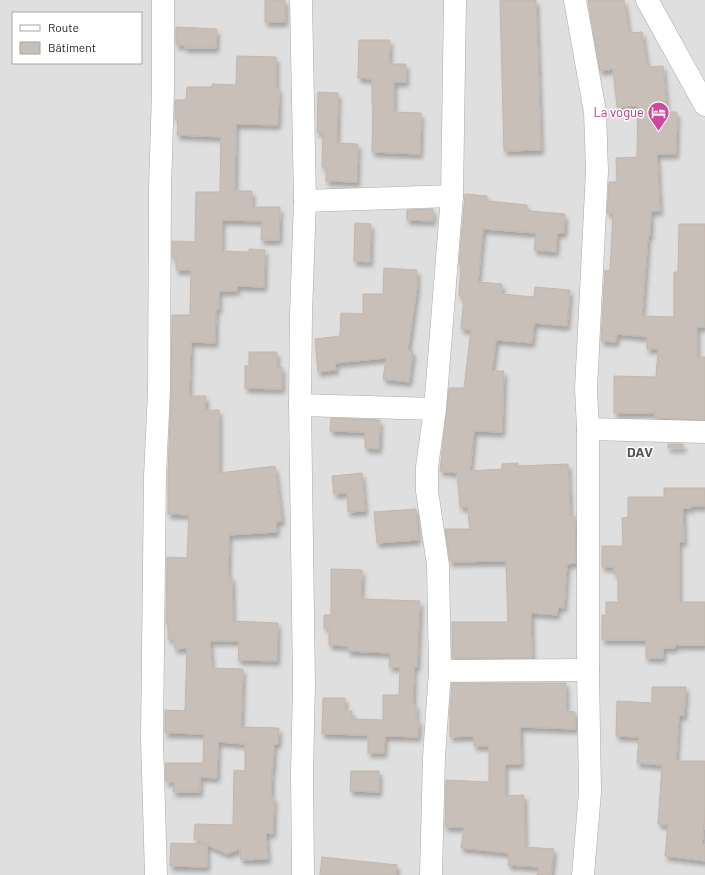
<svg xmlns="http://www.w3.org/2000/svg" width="705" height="875" font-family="Barlow,sans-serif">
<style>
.residential{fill:#e0dfdf;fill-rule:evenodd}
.building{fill:#c7bfb8;stroke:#c4b6ab;filter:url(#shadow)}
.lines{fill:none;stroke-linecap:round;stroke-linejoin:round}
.minor-casing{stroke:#a9a9a9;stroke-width:23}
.minor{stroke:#fff;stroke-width:22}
.labels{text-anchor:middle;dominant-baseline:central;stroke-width:3;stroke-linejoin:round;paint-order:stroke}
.hotel-label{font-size:13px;fill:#b23c85;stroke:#fff;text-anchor:end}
.neighbourhood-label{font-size:14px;font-weight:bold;fill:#555;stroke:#fff}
</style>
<defs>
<filter id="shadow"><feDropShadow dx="2.5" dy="4.5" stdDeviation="2" flood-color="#0004"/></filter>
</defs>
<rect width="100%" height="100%" fill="#f2efe9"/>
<path class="residential" d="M0 0H705V875H0ZM13 13H141V63H13Z"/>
<g class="building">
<rect x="265" y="0" width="20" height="22"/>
<path d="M500 0H536L541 150 504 151Z"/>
<path d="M588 0H624L629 33 642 32 647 67 663 66 667 112H677L676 154H657L660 211H651L650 236H648L642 316 674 317V272H678L679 224H705V327H697V357H705V420L655 418V413H614V376L656 377 658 349H647V337L617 334 616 342 601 341 605 270 610 271 613 213H607L609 182H617L616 158 637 157 638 106 617 107 613 69 600 71Z"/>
<path d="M176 27 217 29 216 48H185V45H176Z"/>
<path d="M359 40H390L389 64H406V82H394V112L421 113 420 154 372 152 373 103H372V79L358 78Z"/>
<path d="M237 56 276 57V88H279L278 125 236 124 235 191H252V207H280L279 240H261L262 221 222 220V251L249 252V249L265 250 264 287 237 286V291H219V309H216L215 343 191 342 189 396H206L205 410H219V473L275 466 282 521 276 522 277 532 229 535 228 577H232L233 621 278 623 277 661 238 660 239 641H210L212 668 243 669 241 727 279 728 278 744H274L273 768H272L271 797H274L273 834 266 833 268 859 241 860 240 849 227 854 207 845V867L170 866 171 843 206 844 194 839 195 824 233 825 234 770 245 771V744L218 742 217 778 200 777V792H173L174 782H166L165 763H203L204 734 165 733V710L185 711 187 648 175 649 174 639H168V624H166L167 557 187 558 189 515 168 514V476L171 392 172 315H190L191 270H176V258H172V241L195 242 196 192H220L221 137 177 135 178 119H175V100H186L187 87H212V84L236 85Z"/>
<path d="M318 92 338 93 337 143 358 144 357 182 326 181V167H322L323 133 317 132Z"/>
<path d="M465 194 487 196V201L527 205V210L530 211 565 214 564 233H557L556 252 534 250 536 233 483 229 478 282 502 284V294L534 297 535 287 570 290 567 326 534 323 532 343 496 340 492 371H504L502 432 474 431 470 471 502 469V464L518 463V466L568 464 570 516H575L576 563 567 564 564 608 558 607 557 615 531 613 532 658H452V622H508L506 561 450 562 445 529H470L467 503V507H460L457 473 440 471 449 388H464L471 330 461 329 464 297 459 296 461 265H459Z"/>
<path d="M433 209V221L407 220V210Z"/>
<path d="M355 223 371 224 370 262 354 261Z"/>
<path d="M384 268 417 270V287L408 350 413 351 409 382 383 379 386 358 335 363 336 370 318 372 315 339 340 336 341 313 363 314V294H383Z"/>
<path d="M249 352H277V367H282V389L245 388V366H249Z"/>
<path d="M331 418 380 420 379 449 365 448V432L330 431Z"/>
<rect x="668" y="444" width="15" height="4"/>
<path d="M362 473 365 511 348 512 347 493 334 494 332 476Z"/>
<path d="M664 488H705V506H691V508H683L684 542H679V602H705V645H675V648H663V658H646V640H602V615H606V602H618V574H614V567H602V546H623L622 518 628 517V497H664Z"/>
<path d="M416 509 418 540 377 543 374 512Z"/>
<path d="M331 569 362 570 361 596H363V599L420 601 417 667H414L413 704 416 705V720L419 721 418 737 385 736 384 753H368V735L322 734 323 698H345V711H352V719L383 720V695H399L400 667H389L390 653 348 651V646L329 645V628H324V615H331Z"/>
<path d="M452 683H566V711L575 712V729L520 727 521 764H505V796L524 795 525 847 554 849 551 875H537L538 867 508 865 509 853 461 848 464 827H445L446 780 489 782V746H474V736L450 737V711Z"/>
<path d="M652 687H686L684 716 679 715 676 761H705V815L702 845H705V861L665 856 668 825 658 824 662 765 637 763 639 737 616 736 617 701 652 703Z"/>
<path d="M351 771H379V792L350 791Z"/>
<path d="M322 857 397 865 396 875H320Z"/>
</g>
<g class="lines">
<defs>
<g id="minor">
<path d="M301 0 305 201 301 314 300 405 304 684 302 773 303 875"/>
<path d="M575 0 595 112 597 171 586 389 588 429V670L590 792 583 875"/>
<path d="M647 0 705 105"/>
<path d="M305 201 452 196"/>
<path d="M300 405 435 409"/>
<path d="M588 429 705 432"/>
<path d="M440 671 588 670"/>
<path d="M156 875 152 739 155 476 159 391 160 188 163 92V0"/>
<path d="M431 875 434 757 440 671 438 565 427 491V467L435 409 452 196 455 0"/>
</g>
</defs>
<use href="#minor" class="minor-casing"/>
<use href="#minor" class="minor"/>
</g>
<defs>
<symbol id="hotel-pin" viewBox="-11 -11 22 30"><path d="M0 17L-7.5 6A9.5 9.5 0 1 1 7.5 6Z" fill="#d1479c" stroke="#fff"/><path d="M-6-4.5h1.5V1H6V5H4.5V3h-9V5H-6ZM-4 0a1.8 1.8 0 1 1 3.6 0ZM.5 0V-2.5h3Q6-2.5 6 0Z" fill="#fff"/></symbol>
</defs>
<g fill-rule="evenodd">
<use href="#hotel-pin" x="646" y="100" width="25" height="34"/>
</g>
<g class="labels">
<g class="hotel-label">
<text x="644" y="112">La vogue</text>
</g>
<g class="neighbourhood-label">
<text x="640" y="451">DAV</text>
</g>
</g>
<rect x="12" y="12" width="130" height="52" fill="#ffffff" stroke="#a7a7a7"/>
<rect x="20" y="25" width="20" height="6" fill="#ffffff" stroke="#a7a7a7"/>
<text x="48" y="32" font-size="12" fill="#222222">Route</text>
<rect x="20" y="42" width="20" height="12" fill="#c7bfb8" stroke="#a7a7a7"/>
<text x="48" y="52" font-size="12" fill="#222222">Bâtiment</text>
</svg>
